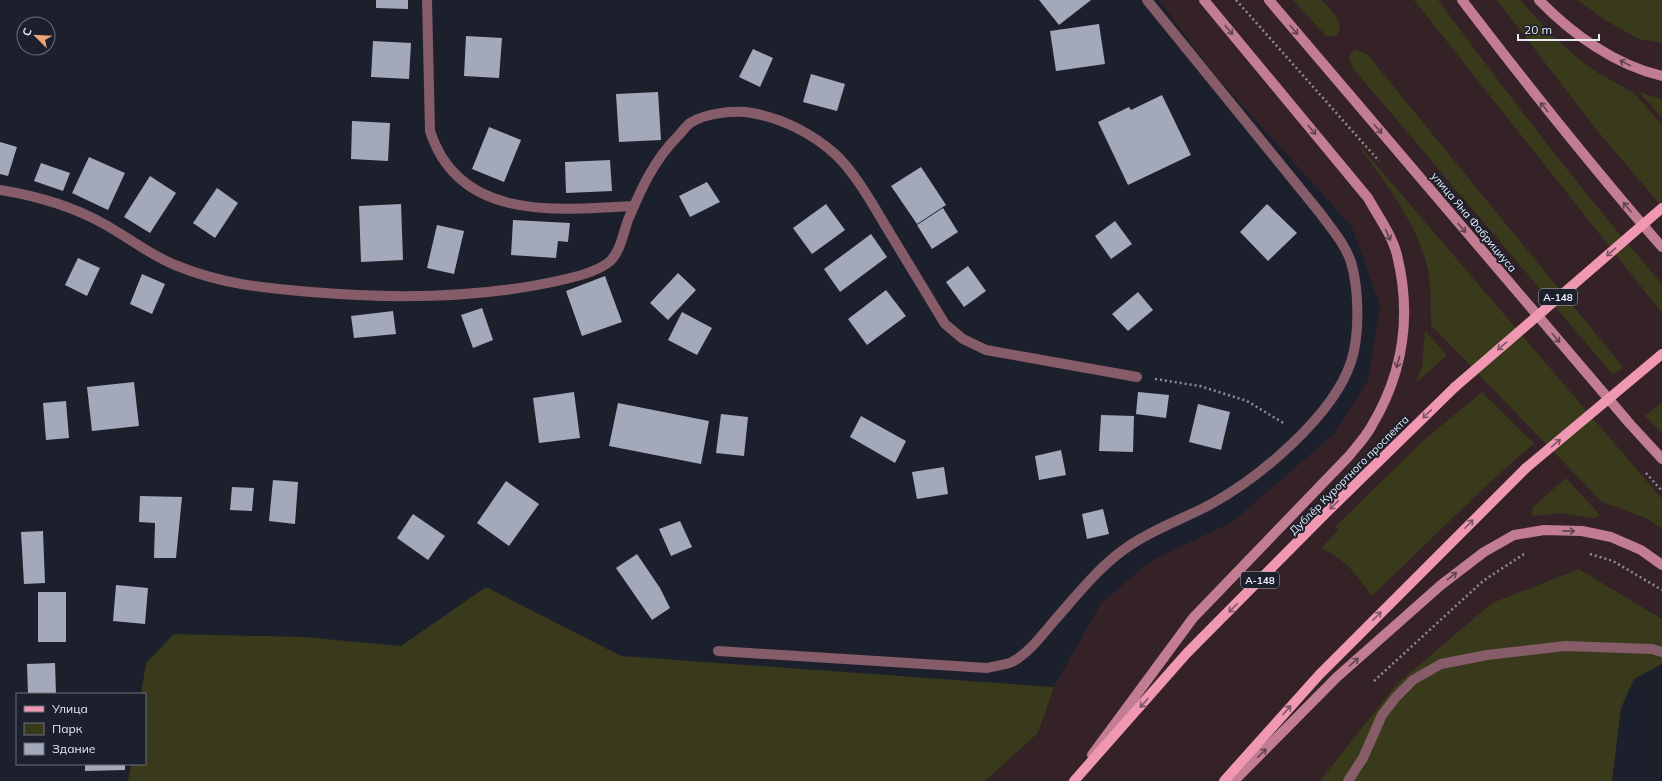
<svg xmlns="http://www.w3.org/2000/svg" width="1662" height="781" font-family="Mulish,sans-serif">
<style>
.industrial{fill:#352227}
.green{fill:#383a1b}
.building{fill:#a3a9ba}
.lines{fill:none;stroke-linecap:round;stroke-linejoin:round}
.path{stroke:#8a8e98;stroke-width:2.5;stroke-dasharray:2 3;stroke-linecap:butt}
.service{stroke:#875c69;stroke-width:10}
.minor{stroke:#875c69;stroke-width:10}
.secondary{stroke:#c27d92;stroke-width:10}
.primary{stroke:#f097b2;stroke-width:10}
.primary-bridge{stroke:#f097b2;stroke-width:10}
.oneway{stroke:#5e4555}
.oneway2{stroke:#7b5669}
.labels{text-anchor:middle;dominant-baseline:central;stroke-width:4;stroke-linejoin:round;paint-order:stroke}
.shield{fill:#1c202d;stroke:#aaadb7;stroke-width:1}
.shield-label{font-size:10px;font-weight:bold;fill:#e7eaf2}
.street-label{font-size:11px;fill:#e7eaf2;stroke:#1c202d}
</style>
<rect width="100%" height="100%" fill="#1c202d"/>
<path class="industrial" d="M1159 0H1578L1603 19 1639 39 1662 43V619L1579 569 1320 781H985L1038 733 1054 687 1102 602 1153 560 1232 522 1334 434 1368 380 1380 305 1352 227 1215 75Z"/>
<g class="green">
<path d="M1293 0H1322C1330 10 1348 23 1336 36H1326Z"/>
<path d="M1414 0H1438C1510 97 1583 193 1662 284V313Z"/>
<path d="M1497 0H1520L1550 33 1574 55 1598 73 1634 93 1662 125V207L1596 129Z"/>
<path d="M1578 0H1662V43L1639 39 1603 19Z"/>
<path d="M1356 50 1367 54 1623 367 1613 375 1352 67 1349 57 1352 52Z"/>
<path d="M1639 92 1662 99V118Z"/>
<path d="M1354 139 1662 499V529L1646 518 1602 502 1431 325C1431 309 1431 292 1429 276 1421 226 1382 179 1354 139Z"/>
<path d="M1425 331 1447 355 1416 383 1422 367Z"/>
<path d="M1482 392 1534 443 1488 484 1372 596C1357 575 1345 559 1321 548L1339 530 1335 527 1424 440Z"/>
<path d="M1662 402V433L1645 416Z"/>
<path d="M1566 478 1599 514V516L1594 518 1559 513 1534 516 1531 514 1533 507Z"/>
<path d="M1579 569 1662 619V664L1634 679 1621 708 1612 781H1320L1396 685 1492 603Z"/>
<path d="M486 587 621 656 1054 687 1038 733 985 781H128L131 764H145V694H141L146 663 174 634 303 637 401 646Z"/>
</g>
<g class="building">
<path d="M376 0H408V9L376 8Z"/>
<path d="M1039 0H1091L1059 25Z"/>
<path d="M1099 24 1105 64 1056 71 1050 31Z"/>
<path d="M466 36 502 38 499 78 464 76Z"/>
<path d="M373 41 411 43 409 79 371 77Z"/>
<path d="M753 49 773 58 760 87 739 77Z"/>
<path d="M811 74 845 84 837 111 803 102Z"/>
<path d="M658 92 661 140 619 142 616 94Z"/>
<path d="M1162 95 1191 155 1128 185 1098 122 1129 107 1131 110Z"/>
<path d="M352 121 390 123 388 161 351 159Z"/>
<path d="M489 127 521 140 504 182 472 169Z"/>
<path d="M0 142 17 147 8 176 0 174Z"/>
<path d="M89 157 125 173 108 210 72 193Z"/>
<path d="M610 160 612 191 566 193 565 162Z"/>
<path d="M41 163 70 173 63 191 34 181Z"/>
<path d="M921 167 946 205 917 224 891 186Z"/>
<path d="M150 176 176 193 150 233 124 217Z"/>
<path d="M707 182 720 202 690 217 679 196Z"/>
<path d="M217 188 238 203 215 238 193 223Z"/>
<path d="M401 204 403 260 361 262 359 206Z"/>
<path d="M826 204 845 230 812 254 793 228Z"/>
<path d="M1267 204 1297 233 1268 261 1240 232Z"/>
<path d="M943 208 958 232 932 249 917 225Z"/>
<path d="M513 220 570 223 568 242 558 241 556 258 511 255Z"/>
<path d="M1115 221 1132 244 1111 259 1095 236Z"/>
<path d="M437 225 464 231 454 274 427 268Z"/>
<path d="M871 234 887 257 840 292 824 269Z"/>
<path d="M78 258 100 268 87 296 65 285Z"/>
<path d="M968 266 986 291 964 307 946 282Z"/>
<path d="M678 273 696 290 668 320 650 303Z"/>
<path d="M142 274 165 284 152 314 130 304Z"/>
<path d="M605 276 622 322 582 336 566 291Z"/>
<path d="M886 290 906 316 867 345 848 319Z"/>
<path d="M1138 292 1153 310 1128 331 1112 314Z"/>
<path d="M482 308 493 340 473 348 461 315Z"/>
<path d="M393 311 396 334 354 338 351 316Z"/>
<path d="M682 312 712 328 697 355 668 340Z"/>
<path d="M134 382 139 426 92 431 87 387Z"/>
<path d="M574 392 580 438 539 443 533 398Z"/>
<path d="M1138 392 1169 395 1166 418 1136 414Z"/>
<path d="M66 401 69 438 46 440 43 403Z"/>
<path d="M618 403 709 421 701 464 609 446Z"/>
<path d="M1198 404 1230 412 1221 450 1189 442Z"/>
<path d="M721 414 748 417 744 456 716 453Z"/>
<path d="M1101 415 1134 416 1133 452 1099 451Z"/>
<path d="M861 416 906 441 895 463 850 437Z"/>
<path d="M1061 450 1066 475 1039 480 1035 456Z"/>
<path d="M944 467 948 494 917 499 912 472Z"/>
<path d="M273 480 298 482 295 524 269 521Z"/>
<path d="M506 481 539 504 509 546 477 523Z"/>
<path d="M232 487 254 488 252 511 230 510Z"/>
<path d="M140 496 182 497 176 558H154L155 523 139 522Z"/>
<path d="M1103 509 1109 534 1087 539 1082 514Z"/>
<path d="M413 514 445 536 428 560 397 538Z"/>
<path d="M680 521 692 547 671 556 659 529Z"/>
<path d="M43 531 45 583 24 584 21 532Z"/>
<path d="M637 554 660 588 670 608 652 620 616 568Z"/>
<path d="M116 585 148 588 145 624 113 621Z"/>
<rect x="38" y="592" width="28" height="50"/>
<path d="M55 663 56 694H28L27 664Z"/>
<path d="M85 764H125V770L85 771Z"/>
</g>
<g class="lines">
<g class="path">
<path d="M1236 0 1379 161"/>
<path d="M1155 379 1200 386 1247 401 1285 424"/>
<path d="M1646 473 1662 491"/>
<path d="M1590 554 1613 561 1662 590"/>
<path d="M1374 681 1483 581 1524 554"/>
</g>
<g class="service">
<path d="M427 0 430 131C459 222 558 210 634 206"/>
<path d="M718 651 987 668C995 666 1005 665 1012 662 1029 653 1042 635 1054 621 1078 594 1099 566 1129 546 1155 528 1186 518 1213 503 1261 476 1333 416 1351 362 1360 335 1359 289 1351 262 1345 244 1331 228 1320 213L1147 0"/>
<path d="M1348 781 1363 758 1382 715 1396 697 1413 680 1441 664 1487 655 1565 646 1652 649 1662 652"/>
</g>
<path class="minor" d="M0 190C37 196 72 206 104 224 128 237 150 255 175 265 221 284 262 288 311 292 393 299 486 298 566 279 579 276 598 271 609 262 620 253 623 234 628 220 641 189 654 160 678 136 682 132 686 126 690 123 706 113 734 110 752 113 782 118 813 134 835 154 853 170 872 203 885 225 905 258 925 291 945 324L963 339 986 350 1137 377"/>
<g class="secondary">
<path d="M1269 0 1630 424 1662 459"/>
<path d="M1462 0C1527 85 1592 167 1662 247"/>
<path d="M1539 0C1572 34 1615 65 1662 76"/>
<path d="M1092 755 1193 618 1349 456C1356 447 1365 438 1371 427 1403 374 1412 316 1397 255 1392 235 1378 216 1368 198L1204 0"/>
<path d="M1234 781 1337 677 1441 585 1484 552 1514 535 1544 530 1582 531 1611 537 1641 550 1662 565"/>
</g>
<g class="primary">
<path d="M1074 781 1187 653 1328 511 1455 387"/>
<path d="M1224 781 1319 675 1526 468"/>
</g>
<g class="primary-bridge">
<path d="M1455 387 1662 208"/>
<path d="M1526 468 1662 354"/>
</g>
</g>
<defs><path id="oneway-shaft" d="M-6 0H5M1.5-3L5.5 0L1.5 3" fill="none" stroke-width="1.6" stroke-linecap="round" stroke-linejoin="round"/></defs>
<g class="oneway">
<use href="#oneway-shaft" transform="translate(1229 30) rotate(50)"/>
<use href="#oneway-shaft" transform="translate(1294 30) rotate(50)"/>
<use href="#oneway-shaft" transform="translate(1625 63) rotate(-154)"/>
<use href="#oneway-shaft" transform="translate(1544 107) rotate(-129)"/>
<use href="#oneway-shaft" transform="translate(1378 129) rotate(50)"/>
<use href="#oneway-shaft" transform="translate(1312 130) rotate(50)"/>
<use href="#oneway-shaft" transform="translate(1627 207) rotate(-131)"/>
<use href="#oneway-shaft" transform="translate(1462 228) rotate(50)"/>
<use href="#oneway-shaft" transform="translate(1388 235) rotate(66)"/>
<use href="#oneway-shaft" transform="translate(1556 338) rotate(50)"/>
<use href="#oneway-shaft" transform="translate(1398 362) rotate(106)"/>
<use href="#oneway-shaft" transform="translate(1569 531) rotate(1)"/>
<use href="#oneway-shaft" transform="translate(1452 576) rotate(-38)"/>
<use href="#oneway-shaft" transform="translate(1354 662) rotate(-42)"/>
<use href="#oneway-shaft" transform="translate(1262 753) rotate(-45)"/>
</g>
<g class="oneway2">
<use href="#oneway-shaft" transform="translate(1611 252) rotate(139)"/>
<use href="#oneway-shaft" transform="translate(1502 346) rotate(139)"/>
<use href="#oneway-shaft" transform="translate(1427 414) rotate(136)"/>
<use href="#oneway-shaft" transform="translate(1556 443) rotate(-40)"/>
<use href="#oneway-shaft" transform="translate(1334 505) rotate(136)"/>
<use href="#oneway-shaft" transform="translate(1469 524) rotate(-45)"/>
<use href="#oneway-shaft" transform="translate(1233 608) rotate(135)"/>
<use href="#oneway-shaft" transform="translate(1377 616) rotate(-45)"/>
<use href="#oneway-shaft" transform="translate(1144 703) rotate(132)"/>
<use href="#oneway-shaft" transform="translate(1287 710) rotate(-49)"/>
</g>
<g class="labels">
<g class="shield">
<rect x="1539" y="289" width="38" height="16" rx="3"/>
<rect x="1241" y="572" width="38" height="16" rx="3"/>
</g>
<g class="shield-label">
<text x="1558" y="297">А-148</text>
<text x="1260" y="580">А-148</text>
</g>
<g class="street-label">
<text transform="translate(1474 222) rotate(50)">улица Яна Фабрициуса</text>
<text transform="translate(1349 475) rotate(-45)">Дублёр Курортного проспекта</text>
</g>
</g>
<rect x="16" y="693" width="130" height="72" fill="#1c202d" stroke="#6d717c"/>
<rect x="24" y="706" width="20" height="6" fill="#f097b2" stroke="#6d717c"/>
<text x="52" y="713" font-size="12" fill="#e7eaf2">Улица</text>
<rect x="24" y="723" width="20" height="12" fill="#383a1b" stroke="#6d717c"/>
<text x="52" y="733" font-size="12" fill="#e7eaf2">Парк</text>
<rect x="24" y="743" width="20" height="12" fill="#a3a9ba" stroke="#6d717c"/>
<text x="52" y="753" font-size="12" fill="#e7eaf2">Здание</text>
<g transform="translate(36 36) rotate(294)"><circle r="19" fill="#1c202d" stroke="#6d717c"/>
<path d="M0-3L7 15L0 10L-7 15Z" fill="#efa378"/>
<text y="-6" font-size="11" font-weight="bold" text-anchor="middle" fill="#e7eaf2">С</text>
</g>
<path d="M1518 34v6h81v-6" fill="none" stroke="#e7eaf2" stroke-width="2"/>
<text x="1524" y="34" font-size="12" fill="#e7eaf2" stroke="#1c202d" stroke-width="3" paint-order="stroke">20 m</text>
</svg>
